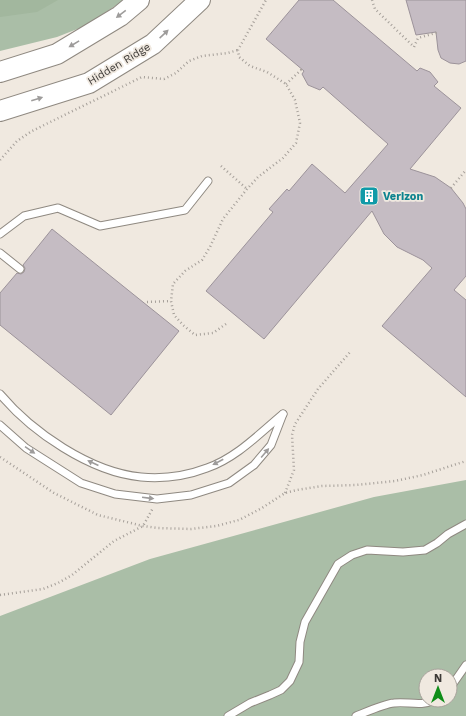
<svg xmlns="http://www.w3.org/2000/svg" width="466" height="716" font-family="'Work Sans',sans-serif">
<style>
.green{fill:#aabea7;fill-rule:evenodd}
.forest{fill:#a2b79e}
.building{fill:#c5bcc3;stroke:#9c939a}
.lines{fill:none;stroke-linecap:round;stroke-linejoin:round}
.lane-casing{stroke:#8f8981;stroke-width:9}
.secondary-casing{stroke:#8f8981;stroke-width:22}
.path{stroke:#a6a09a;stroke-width:2.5;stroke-dasharray:1 3;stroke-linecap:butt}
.lane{stroke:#fff;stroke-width:7}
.secondary{stroke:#fff;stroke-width:20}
.oneway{fill:#9e9c9b}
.labels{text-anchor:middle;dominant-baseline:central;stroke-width:3.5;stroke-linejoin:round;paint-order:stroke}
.street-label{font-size:11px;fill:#3d3a37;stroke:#f0e9e0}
.culture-label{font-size:11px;font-weight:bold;fill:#0d838f;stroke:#f0e9e0;text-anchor:start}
</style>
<rect width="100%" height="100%" fill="#f0e9e0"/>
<g class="green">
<path d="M0 0H124L85 26 57 37 0 51Z"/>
<path d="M466 480V716H0V616L150 559 374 497ZM426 676H450V700H426Z"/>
</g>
<path class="forest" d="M0 0H58L37 12 0 17Z"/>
<g class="building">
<path d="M299 0H333L417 71 420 68 430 72 438 82 434 86 461 108 410 169 435 177 451 188 463 203 466 209V276L454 290 466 300V397L382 326 432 268 423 260 397 247 384 234 372 211 264 339 206 291 273 212 269 209 287 189 289 191 312 164 345 193 388 144 323 87 320 90 308 85 302 74 304 71 266 39Z"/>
<path d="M406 0H466V61L459 64 450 63 441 58 438 50 436 32 416 35Z"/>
<path d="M52 229 179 331 111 415 0 325V293L17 273 21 274 24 272 25 268 23 265Z"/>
</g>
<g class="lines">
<defs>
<g id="lane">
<path d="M0 234 24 216 58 208 100 226 185 210 208 181"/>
<path d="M0 253 20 269"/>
<path d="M0 394C32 432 90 472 141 477 163 479 186 476 207 468 236 458 259 434 283 414"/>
<path d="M0 425 26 448 81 483 115 494 157 499 191 495 229 483 254 465 271 445 283 414"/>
<path d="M450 688 466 665"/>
<path d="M228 716 250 703 270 695 281 690 290 681 299 662 300 642 305 622 338 564 352 555 367 550 403 552 425 550 437 543 448 534 466 524"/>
<path d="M356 716C366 712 384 704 394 703 407 701 421 707 434 700"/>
</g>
<g id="secondary">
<path d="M0 72 57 54 120 16 139 0"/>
<path d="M0 111 89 83 153 44 200 0"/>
</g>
</defs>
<use href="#lane" class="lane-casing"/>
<use href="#secondary" class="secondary-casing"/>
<g class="path">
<path d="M372 0 375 9 414 47 418 38 439 32"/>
<path d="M286 84 301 70 303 72"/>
<path d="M0 160 17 141 32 131 142 77 164 79 176 73 189 61 202 56 228 53 238 50"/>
<path d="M221 166 247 189"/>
<path d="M451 188 466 170"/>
<path d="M147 302 171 301"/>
<path d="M226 324 213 333 195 335 183 325 174 315 171 301 173 284 185 271 202 260 210 247 223 219 247 189 258 177 283 158 296 143 300 123 295 100 286 84 267 72 250 66 239 57 238 50 266 0"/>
<path d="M0 457 54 493 98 515 143 526 158 528 191 529 216 526 239 520 262 508 285 493 297 490 322 486 356 485 395 481 423 475 466 461"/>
<path d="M285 493 294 470 292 435 295 424 318 389 351 351"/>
<path d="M0 595 43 589 58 583 72 575 114 541 143 526 153 508"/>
</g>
<use href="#lane" class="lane"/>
<use href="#secondary" class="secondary"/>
</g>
<defs><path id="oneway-solid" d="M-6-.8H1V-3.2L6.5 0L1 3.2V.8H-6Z"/></defs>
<g class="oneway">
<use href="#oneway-solid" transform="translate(121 14) rotate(143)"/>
<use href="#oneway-solid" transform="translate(164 34) rotate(-43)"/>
<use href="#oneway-solid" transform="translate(74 44) rotate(149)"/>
<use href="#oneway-solid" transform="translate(37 99) rotate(-17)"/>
<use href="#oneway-solid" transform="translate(30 450) rotate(34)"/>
<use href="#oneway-solid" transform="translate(265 453) rotate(-50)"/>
<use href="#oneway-solid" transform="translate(218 462) rotate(152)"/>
<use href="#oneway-solid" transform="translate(93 463) rotate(-155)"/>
<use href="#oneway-solid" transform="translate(148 498) rotate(7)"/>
</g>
<defs>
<symbol id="building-square" viewBox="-11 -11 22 22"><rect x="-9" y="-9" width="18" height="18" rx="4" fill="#0f9aa8" stroke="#f0e9e0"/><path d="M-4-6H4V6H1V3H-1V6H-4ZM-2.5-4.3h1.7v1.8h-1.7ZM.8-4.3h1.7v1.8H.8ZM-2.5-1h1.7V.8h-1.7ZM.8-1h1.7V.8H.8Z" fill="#fff"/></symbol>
</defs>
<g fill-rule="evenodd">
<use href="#building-square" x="358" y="185" width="22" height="22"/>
</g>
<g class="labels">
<g class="street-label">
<text transform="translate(119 64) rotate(-31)">Hidden Ridge</text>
</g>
<g class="culture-label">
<text x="383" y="196">Verizon</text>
</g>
</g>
<g transform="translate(438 688)"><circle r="19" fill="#f0e9e0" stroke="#a8a39c"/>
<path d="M0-3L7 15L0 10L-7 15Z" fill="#0f8d18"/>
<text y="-6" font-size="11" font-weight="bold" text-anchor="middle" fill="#3d3a37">N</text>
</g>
</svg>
